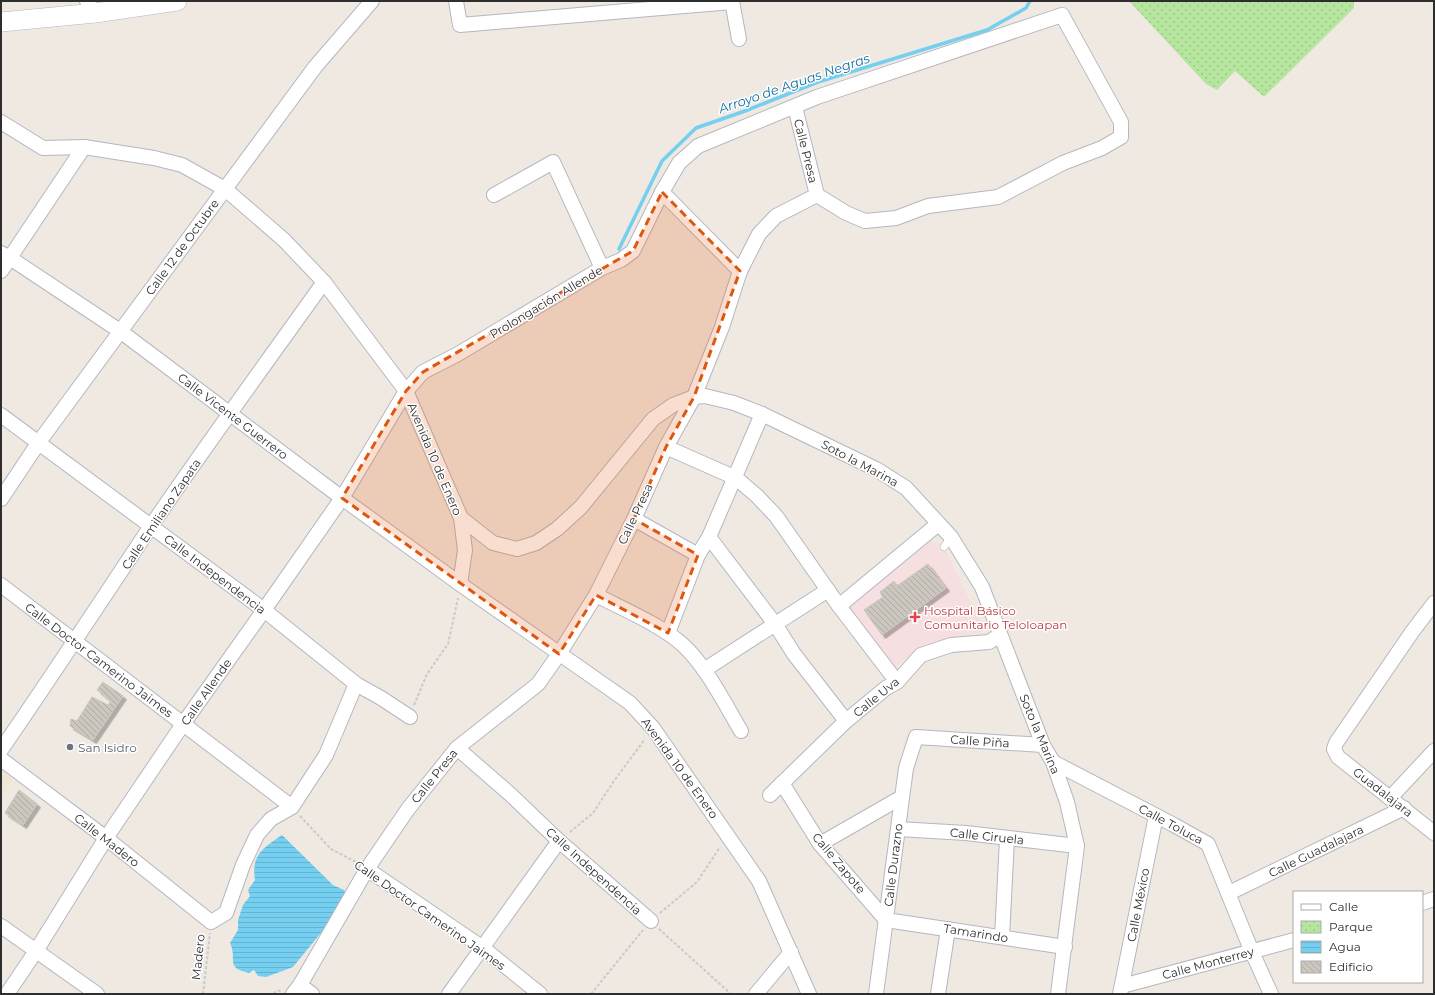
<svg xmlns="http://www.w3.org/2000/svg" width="1435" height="995" font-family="Montserrat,sans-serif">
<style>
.education{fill:#f0e6d1}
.medical{fill:#f5dfe0}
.park{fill:url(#park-dots)}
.water{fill:url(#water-rules)}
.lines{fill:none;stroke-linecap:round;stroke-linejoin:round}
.stream{stroke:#75cff0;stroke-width:3.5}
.building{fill:url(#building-back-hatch);stroke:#cbc5ba;filter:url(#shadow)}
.lane-casing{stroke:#b4b7c1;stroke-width:8}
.street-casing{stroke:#b4b7c1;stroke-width:16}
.secondary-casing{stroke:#b4b7c1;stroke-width:20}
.path{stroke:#c9c9c9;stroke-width:2;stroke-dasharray:3 2;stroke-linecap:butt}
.lane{stroke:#fff;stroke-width:7}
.street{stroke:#fff;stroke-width:14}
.secondary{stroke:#fff;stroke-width:19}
.marked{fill:#df570e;fill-opacity:0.2;stroke:#df570e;stroke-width:3;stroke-dasharray:8 5;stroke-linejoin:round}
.health-dot{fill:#e0444e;stroke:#fff;stroke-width:1.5}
.worship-dot{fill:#6b7280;stroke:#fff;stroke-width:1.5}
.labels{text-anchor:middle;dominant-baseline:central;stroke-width:3;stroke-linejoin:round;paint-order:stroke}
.street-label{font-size:12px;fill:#2e2e2e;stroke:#fff}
.health-label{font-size:12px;fill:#be3a42;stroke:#fff;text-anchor:start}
.worship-label{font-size:12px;fill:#5b616d;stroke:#fff;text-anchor:start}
.water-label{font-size:13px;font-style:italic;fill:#0d6fa3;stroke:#fff}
</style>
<defs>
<pattern id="park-dots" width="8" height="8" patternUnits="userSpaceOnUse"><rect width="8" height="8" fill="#b6e59e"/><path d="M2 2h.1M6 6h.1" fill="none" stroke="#9dc588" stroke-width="1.8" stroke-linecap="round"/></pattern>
<pattern id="water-rules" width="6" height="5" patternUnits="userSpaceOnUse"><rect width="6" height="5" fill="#75cff0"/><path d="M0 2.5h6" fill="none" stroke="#66b2ce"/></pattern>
<pattern id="building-back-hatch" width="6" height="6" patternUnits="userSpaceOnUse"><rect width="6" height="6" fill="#cbc7bf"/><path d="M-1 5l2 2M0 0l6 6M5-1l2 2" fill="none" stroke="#afaba4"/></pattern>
<filter id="shadow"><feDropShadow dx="3.5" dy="3.5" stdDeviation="0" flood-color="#0004"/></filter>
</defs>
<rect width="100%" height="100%" fill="#efe9e1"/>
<path class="education" d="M1 771 13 779 1 797Z"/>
<path class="medical" d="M926 538 944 547 984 631 919 648 890 671 844 602Z"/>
<path class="park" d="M1129 1H1354V8L1264 97 1235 71 1217 90 1206 84Z"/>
<path class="water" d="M282 835 333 885 344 890 348 895 333 918 293 967 266 977 258 976 254 970 249 973C224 967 238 960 230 943L238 930V920L243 905 250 896 248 890 255 880C251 855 263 848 282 835Z"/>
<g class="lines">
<path class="stream" d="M619 249 662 161 696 128 745 111 818 82 987 30 1026 8 1030 1"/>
</g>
<g class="building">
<path d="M928 564 946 588 882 635 864 610 883 597 880 592 894 581 897 586Z"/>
<path d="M103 682 123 696 93 740 70 726 71 719 77 721 92 697 108 705 111 701 97 690Z"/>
<path d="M19 790 37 804 23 825 5 813Z"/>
</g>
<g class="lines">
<defs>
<path id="lane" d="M944 547 951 537"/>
<g id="street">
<path d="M87 1 95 13"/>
<path d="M456 1 460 25 732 2"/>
<path d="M732 1 739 39"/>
<path d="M795 107 817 195"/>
<path d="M1 122 43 148 84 147 154 158 182 165 225 189 284 240 324 282 406 391 461 518 465 550 460 584"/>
<path d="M662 192 740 271"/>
<path d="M494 195 553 162 602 268"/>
<path d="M1 253 10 258 120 331 342 498 460 584 630 703 653 728 759 881 809 994"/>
<path d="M1 271 84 147"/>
<path d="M1 415 264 610 356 684 381 698 410 717"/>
<path d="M666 447 736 478 757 496 776 516 839 606 897 682"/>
<path d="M1 499 39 442 225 189 315 67 372 1"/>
<path d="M461 518 493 543 517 549 536 543 557 529 581 507 653 419 673 405 694 397 705 396 734 403 762 414 876 469 906 488 951 537 982 587 1043 745 1053 762 1067 802 1077 846 1058 994"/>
<path d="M634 519 698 555"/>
<path d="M709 537 775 624 794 654 846 721"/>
<path d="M1 585 292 807"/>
<path d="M596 595C623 609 661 625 683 645 706 666 725 704 741 731"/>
<path d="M1434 603 1412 632 1336 743 1334 749 1338 757 1434 833"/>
<path d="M839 606 938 524"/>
<path d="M668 633 698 555 709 537 762 414"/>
<path d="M704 670 828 590"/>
<path d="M457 748 511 795 559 841 651 921"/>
<path d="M1 750C52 676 101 601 151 526 207 444 266 363 324 282"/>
<path d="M1 759 106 838 211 922 226 913 243 865 257 835 271 819 292 807 326 755 356 684"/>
<path d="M1053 762 1174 825 1208 844 1252 952 1271 994"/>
<path d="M782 783 820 844 886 920 1065 947"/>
<path d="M770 795 846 721 886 688 897 682 921 655 951 645 989 642 1000 635"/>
<path d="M1390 798 1434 751"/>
<path d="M898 829 966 833 1077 846"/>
<path d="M820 844 902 797"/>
<path d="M367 869 483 948 540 994"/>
<path d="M1229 893 1404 808"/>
<path d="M1422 903 1434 899"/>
<path d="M1 926 97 994"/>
<path d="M1002 937 1007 839"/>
<path d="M300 985 312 994"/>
<path d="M1122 986 1294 940"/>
<path d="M7 994 36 951 106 838 183 724 264 610 342 498 406 391 423 372 458 354 602 268 621 260 633 251 662 192 679 163 698 146 817 97 1062 15 1121 122V137L1102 148 1063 163 998 197 928 206 896 218 865 221 846 213 817 195 776 216 759 234 740 271 722 327 694 397 666 447 634 519 596 595 559 654 538 684 457 748 408 809 367 869 300 985 293 994"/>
<path d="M449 994 559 841"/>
<path d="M756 994 791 952"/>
<path d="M876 994 906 768 916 737 1043 745"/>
<path d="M938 994 948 929"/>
<path d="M1120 994 1156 816"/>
</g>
<path id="secondary" d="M1 22 95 13 177 1"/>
</defs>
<use href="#lane" class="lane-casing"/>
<use href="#street" class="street-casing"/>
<use href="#secondary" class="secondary-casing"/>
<g class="path">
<path d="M414 705 427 674 448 644 458 598"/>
<path d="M300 816 331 849 356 862"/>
<path d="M570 832 593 813 614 781 645 739"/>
<path d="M660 913 697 882 720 847"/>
<path d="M659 929 731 994"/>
<path d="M203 994 210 933"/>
<path d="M274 994 275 992 281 990"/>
<path d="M591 994 643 930"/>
</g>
<use href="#lane" class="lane"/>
<use href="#street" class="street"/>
<use href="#secondary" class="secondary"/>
</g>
<path class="marked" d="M662 192 740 271 694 397 666 447 634 519 698 555 668 633 596 595 559 654 342 498 406 391 423 372 633 251Z"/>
<path class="health-dot" d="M913 611h4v4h4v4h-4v4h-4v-4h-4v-4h4z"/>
<circle class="worship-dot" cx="70" cy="747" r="4"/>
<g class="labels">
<g class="street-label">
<text transform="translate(806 151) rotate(76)">Calle Presa</text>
<text transform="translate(182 247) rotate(-54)">Calle 12 de Octubre</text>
<text transform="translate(546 302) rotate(-31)">Prolongación Allende</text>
<text transform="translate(233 416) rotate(37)">Calle Vicente Guerrero</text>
<text transform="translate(435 459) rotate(67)">Avenida 10 de Enero</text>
<text transform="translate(860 463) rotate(28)">Soto la Marina</text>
<text transform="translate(161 514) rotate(-56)">Calle Emiliano Zapata</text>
<text transform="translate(635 514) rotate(-65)">Calle Presa</text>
<text transform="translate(215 574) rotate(37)">Calle Independencia</text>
<text transform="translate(99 660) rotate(37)">Calle Doctor Camerino Jaimes</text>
<text transform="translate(206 692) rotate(-55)">Calle Allende</text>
<text transform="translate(876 697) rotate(-39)">Calle Uva</text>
<text transform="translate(1040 734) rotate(67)">Soto la Marina</text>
<text transform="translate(980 741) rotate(4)">Calle Piña</text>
<text transform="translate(680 768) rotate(54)">Avenida 10 de Enero</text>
<text transform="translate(434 776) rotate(-51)">Calle Presa</text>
<text transform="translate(1383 792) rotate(38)">Guadalajara</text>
<text transform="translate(1171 824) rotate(28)">Calle Toluca</text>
<text transform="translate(987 836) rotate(6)">Calle Ciruela</text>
<text transform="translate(107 840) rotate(38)">Calle Madero</text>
<text transform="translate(1316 851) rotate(-26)">Calle Guadalajara</text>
<text transform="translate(839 863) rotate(50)">Calle Zapote</text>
<text transform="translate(893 865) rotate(-83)">Calle Durazno</text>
<text transform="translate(594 871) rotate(42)">Calle Independencia</text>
<text transform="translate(1138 905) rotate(-79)">Calle México</text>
<text transform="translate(430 915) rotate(35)">Calle Doctor Camerino Jaimes</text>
<text transform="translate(976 933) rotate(9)">Tamarindo</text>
<text transform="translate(198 957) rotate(-84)">Madero</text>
<text transform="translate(1208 963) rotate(-15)">Calle Monterrey</text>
</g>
<g class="health-label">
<text x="924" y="610">Hospital Básico<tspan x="924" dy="14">Comunitario Teloloapan</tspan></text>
</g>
<g class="worship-label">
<text x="78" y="747">San Isidro</text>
</g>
<g class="water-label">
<text transform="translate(794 83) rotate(-19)">Arroyo de Aguas Negras</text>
</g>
</g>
<rect width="1435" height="995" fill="none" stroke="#2e2e2e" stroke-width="4"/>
<rect x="1293" y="891" width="130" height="92" fill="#ffffff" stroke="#ababab"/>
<rect x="1301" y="904" width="20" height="6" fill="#ffffff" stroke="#ababab"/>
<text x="1329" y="911" font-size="12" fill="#2e2e2e">Calle</text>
<rect x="1301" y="921" width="20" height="12" fill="url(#park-dots)" stroke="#ababab"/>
<text x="1329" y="931" font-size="12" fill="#2e2e2e">Parque</text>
<rect x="1301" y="941" width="20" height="12" fill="url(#water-rules)" stroke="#ababab"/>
<text x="1329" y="951" font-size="12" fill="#2e2e2e">Agua</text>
<rect x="1301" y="961" width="20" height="12" fill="url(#building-back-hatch)" stroke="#ababab"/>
<text x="1329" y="971" font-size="12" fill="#2e2e2e">Edificio</text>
</svg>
